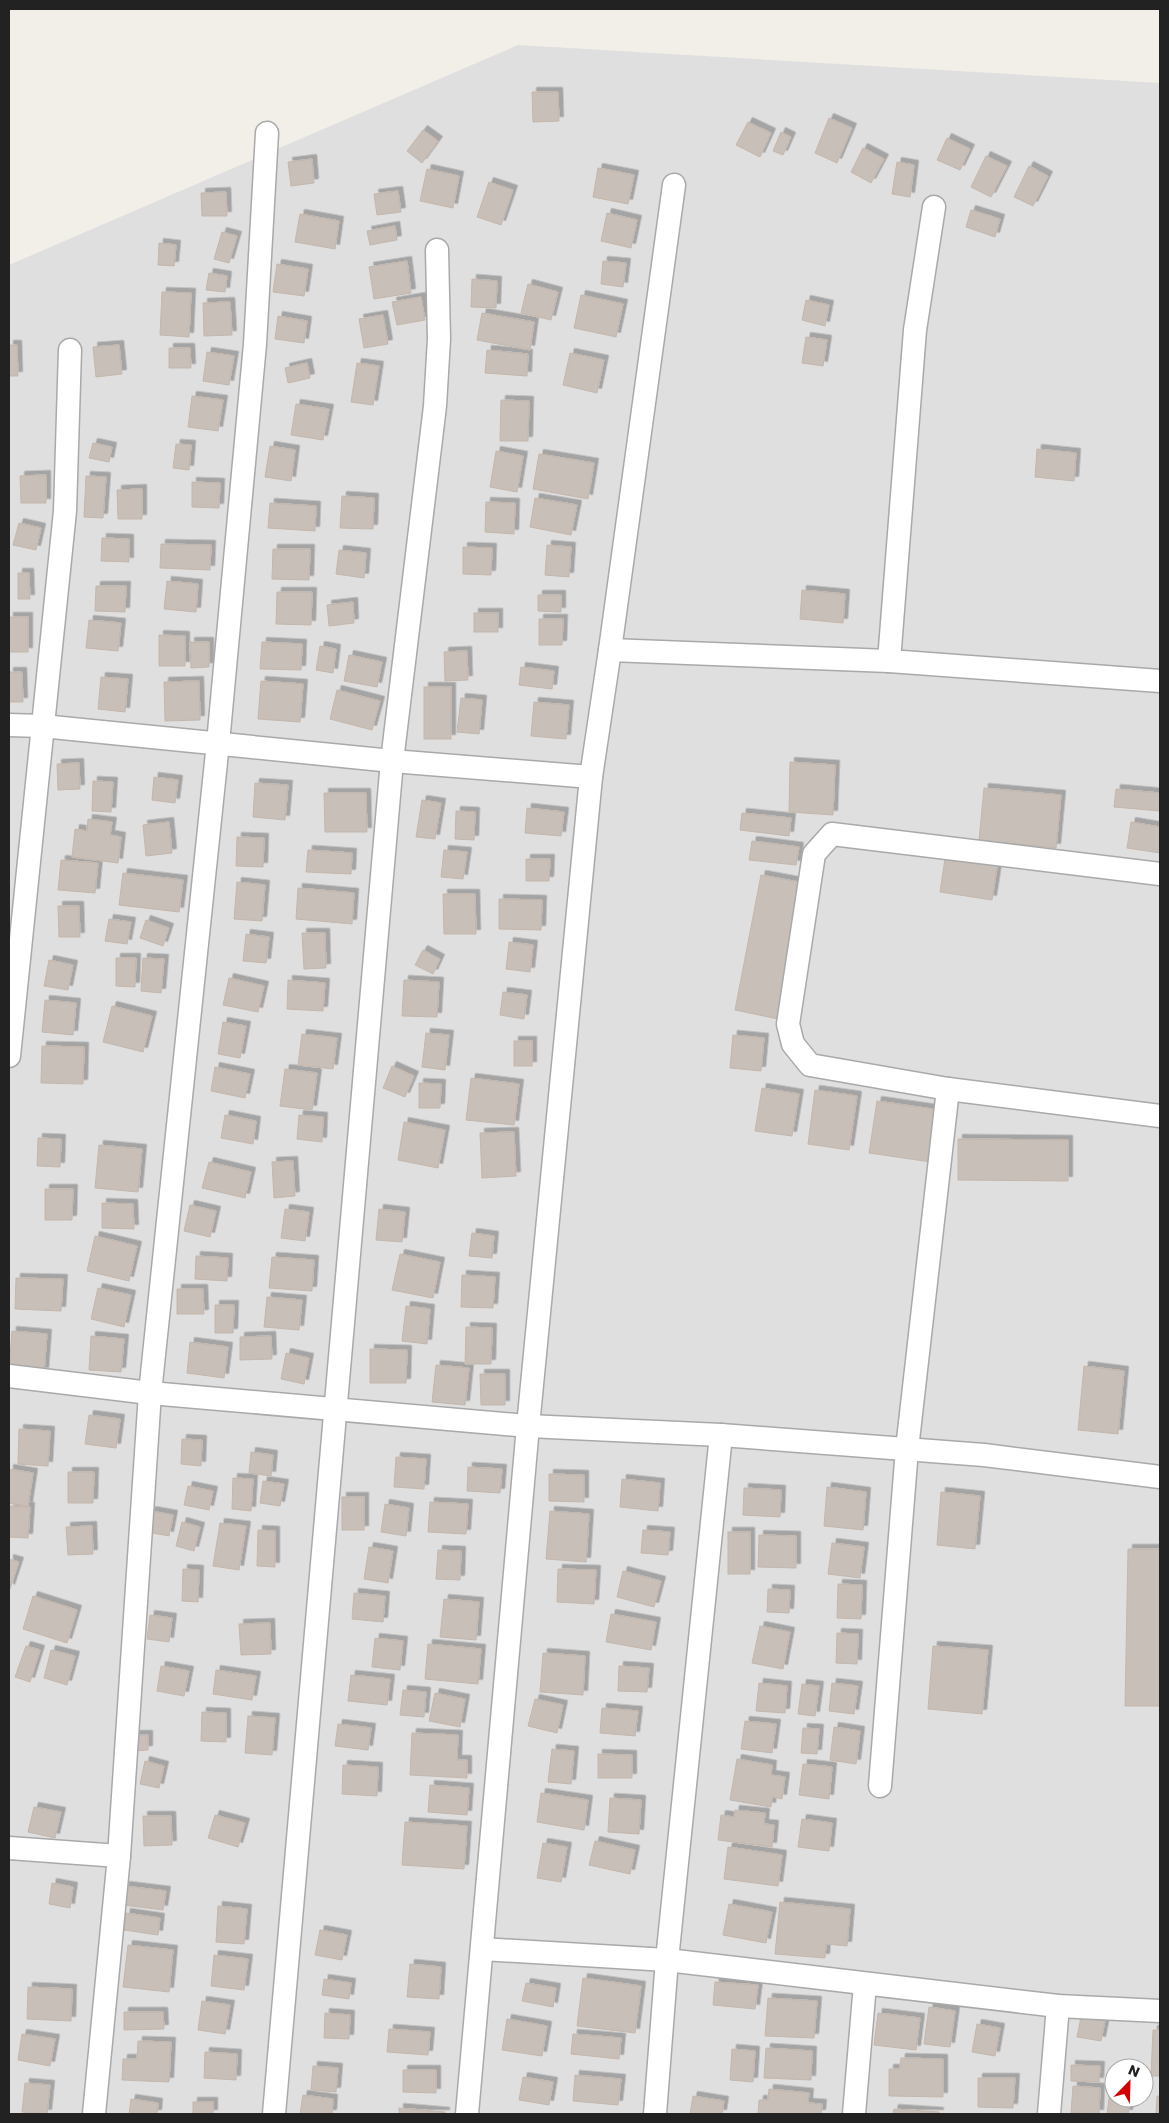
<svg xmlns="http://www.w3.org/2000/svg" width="1169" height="2123" font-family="Poppins,sans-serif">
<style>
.residential{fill:#e0dfdf;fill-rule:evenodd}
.building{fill:#c7bfb8;stroke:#c4b6ab;filter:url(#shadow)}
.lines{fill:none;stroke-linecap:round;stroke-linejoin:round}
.street-casing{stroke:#a9a9a9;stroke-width:25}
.street{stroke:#fff;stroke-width:22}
</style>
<defs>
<filter id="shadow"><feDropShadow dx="4.5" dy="-4.5" stdDeviation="0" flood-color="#0004"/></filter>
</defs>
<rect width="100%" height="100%" fill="#f2efe9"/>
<path class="residential" d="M518 45 1160 83V2114H9V265ZM1114 2068H1144V2098H1114Z"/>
<g class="building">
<path d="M532 92H558L559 121 533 122Z"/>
<path d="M829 118 852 128 837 163 815 153Z"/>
<path d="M748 122 771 133 760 157 736 145Z"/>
<path d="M423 130 438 141 422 163 407 151Z"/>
<path d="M781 132 791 137 783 155 773 151Z"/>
<path d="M947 138 970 149 960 170 937 160Z"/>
<path d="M863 148 884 159 871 183 851 172Z"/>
<path d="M986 156 1007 166 991 197 971 187Z"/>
<path d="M312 159 314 183 291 186 288 162Z"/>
<path d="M897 162 914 165 910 197 892 194Z"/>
<path d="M1029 166 1048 176 1033 206 1014 197Z"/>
<path d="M598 168 634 175 628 204 593 197Z"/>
<path d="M427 169 459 176 453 208 420 201Z"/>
<path d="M489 182 513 190 501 225 477 217Z"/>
<path d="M398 191 401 212 377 215 374 194Z"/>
<path d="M226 192 227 216H202L201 193Z"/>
<path d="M971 210 1000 219 995 237 966 227Z"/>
<path d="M607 213 637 220 631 248 601 241Z"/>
<path d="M300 214 339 221 335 249 295 242Z"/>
<path d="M395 226 397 240 370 245 367 231Z"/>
<path d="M222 232 237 236 229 263 214 259Z"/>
<path d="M159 243 176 245 174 266 158 265Z"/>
<path d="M407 261 411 293 374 299 369 267Z"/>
<path d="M603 261 626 263 623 287 601 284Z"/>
<path d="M277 264 308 269 304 296 273 292Z"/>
<path d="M209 273 227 276 225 292 206 290Z"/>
<path d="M472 279 497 281 496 308 471 307Z"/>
<path d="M528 284 558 292 551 320 521 313Z"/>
<path d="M162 292 191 293 189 337 160 335Z"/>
<path d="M581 295 623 304 616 337 574 328Z"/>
<path d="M421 297 425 320 397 325 392 302Z"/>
<path d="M806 300 829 305 825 326 802 320Z"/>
<path d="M230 302 232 335 204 336 203 303Z"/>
<path d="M482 313 534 322 530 350 477 340Z"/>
<path d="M383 315 388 344 364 348 359 319Z"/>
<path d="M278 316 307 321 304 343 275 339Z"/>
<path d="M806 337 827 340 823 366 802 363Z"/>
<path d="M9 345H17L18 376H9Z"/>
<path d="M119 345 122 374 96 377 93 347Z"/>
<path d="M169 348H190L191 368H169Z"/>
<path d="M487 350 528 354 527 376 485 373Z"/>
<path d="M207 352 234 356 229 385 203 381Z"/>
<path d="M570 353 604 360 597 393 563 385Z"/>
<path d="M307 363 310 378 288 383 285 368Z"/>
<path d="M357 363 379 366 373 405 351 402Z"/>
<path d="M192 396 223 400 218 431 188 427Z"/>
<path d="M501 400 529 401 528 441H500Z"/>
<path d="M296 404 329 409 323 440 291 435Z"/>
<path d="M93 443 112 447 109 462 89 458Z"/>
<path d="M176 444 191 445 189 470 173 468Z"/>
<path d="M270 446 295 450 291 481 265 477Z"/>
<path d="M1037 449 1076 453 1074 481 1035 477Z"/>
<path d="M496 451 523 456 517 492 490 487Z"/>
<path d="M539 454 594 463 588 499 533 489Z"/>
<path d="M46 475V503H21L20 476Z"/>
<path d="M86 476 106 477 103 518 84 517Z"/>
<path d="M192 482 220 483 219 508 192 507Z"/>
<path d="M142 489V519H118L117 490Z"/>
<path d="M342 496 374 498 373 529 340 528Z"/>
<path d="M535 498 577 505 571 535 530 527Z"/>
<path d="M486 502 515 503 514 534 485 532Z"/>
<path d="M270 503 316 506 315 531 268 528Z"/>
<path d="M19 523 41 528 36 550 13 545Z"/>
<path d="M102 538 129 539V562L101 561Z"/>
<path d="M161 544 211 545 210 570 160 568Z"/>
<path d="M547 545 571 547 569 577 545 575Z"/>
<path d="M463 547 492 548 491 575 463 574Z"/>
<path d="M273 549H310L309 580 272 579Z"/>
<path d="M339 550 366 553 364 578 336 574Z"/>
<path d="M18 573H29L30 599H18Z"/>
<path d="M167 581 198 584 196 612 164 609Z"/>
<path d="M96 586H126L125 612 95 611Z"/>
<path d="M802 590 845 594 843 623 800 619Z"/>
<path d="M277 592H312L311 625 276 624Z"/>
<path d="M538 595H561V612L538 611Z"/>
<path d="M353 602 354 623 329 626 327 605Z"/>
<rect x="474" y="613" width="24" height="19"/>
<rect x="9" y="617" width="19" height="35"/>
<path d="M539 619H563L562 645H539Z"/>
<path d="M89 620 121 623 118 651 86 648Z"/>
<path d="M159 635 185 636V666H159Z"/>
<path d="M190 642H209V667L191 668Z"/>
<path d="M262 642 302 644 301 670 260 669Z"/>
<path d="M320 646 336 649 333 673 316 670Z"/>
<path d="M467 651 468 680 445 681 444 652Z"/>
<path d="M349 655 382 662 377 687 344 681Z"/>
<path d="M521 667 554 671 552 689 519 685Z"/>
<path d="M9 672H22L23 702H9Z"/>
<path d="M101 677 128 679 125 712 98 709Z"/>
<path d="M199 681 200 720 165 721 164 682Z"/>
<path d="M261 681 303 684 300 722 258 719Z"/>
<rect x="424" y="687" width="27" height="52"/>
<path d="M337 690 380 701 372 730 330 719Z"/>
<path d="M461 698 482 700 479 734 457 732Z"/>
<path d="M534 702 569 705 566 739 531 736Z"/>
<path d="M790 762 835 765 833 815 789 812Z"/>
<path d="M79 763 80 789 58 790 57 764Z"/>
<path d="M154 777 178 780 175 803 152 800Z"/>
<path d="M93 781 113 782 111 812 92 811Z"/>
<path d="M255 783 288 785 285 820 253 817Z"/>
<path d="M984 788 1061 795 1056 848 979 840Z"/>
<path d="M1116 789 1160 793V811L1114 807Z"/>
<path d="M324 793H366L367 832H325Z"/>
<path d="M422 800 441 803 435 839 416 837Z"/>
<path d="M527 808 564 812 561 836 525 833Z"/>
<path d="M456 811 475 812 474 840 455 839Z"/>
<path d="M742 813 791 818 789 836 740 830Z"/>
<path d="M88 819 112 822 110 835 121 837 118 863 72 857 75 829 87 831Z"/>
<path d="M169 822 172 853 146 856 143 825Z"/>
<path d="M1131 822 1160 827V853L1127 848Z"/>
<path d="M237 837 264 838 263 867 236 866Z"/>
<path d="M752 841 799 847 796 865 749 860Z"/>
<path d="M308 850 352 853 351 874 306 872Z"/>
<path d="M444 850 467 852 463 879 441 877Z"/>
<path d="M946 852 998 861 992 900 940 892Z"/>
<path d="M526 859H550L549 881H526Z"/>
<path d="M61 860 98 863 95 893 58 890Z"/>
<path d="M123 873 183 880 179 912 119 905Z"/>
<path d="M761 875 804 883 778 1019 735 1010Z"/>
<path d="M237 882 265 885 262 921 234 919Z"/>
<path d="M298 888 354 893 352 924 296 919Z"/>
<path d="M443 894H475L476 934H444Z"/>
<path d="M499 899 542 900 541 930 499 929Z"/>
<path d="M58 906H79L80 937H59Z"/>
<path d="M109 919 131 922 127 944 105 941Z"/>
<path d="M146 920 169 928 163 946 140 938Z"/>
<path d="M302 933H325L326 968 304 969Z"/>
<path d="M246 934 269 937 266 963 243 961Z"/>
<path d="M509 942 533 945 530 972 506 969Z"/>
<path d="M423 950 440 959 433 974 415 965Z"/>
<path d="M116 958H136L135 987 116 986Z"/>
<path d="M143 958 164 959 161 993 141 991Z"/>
<path d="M49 960 73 965 68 990 44 986Z"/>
<path d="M229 978 264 986 258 1012 223 1005Z"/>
<path d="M288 980 325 983 323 1011 287 1009Z"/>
<path d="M404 980 439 982 437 1017 402 1016Z"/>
<path d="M503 992 527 995 524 1019 500 1015Z"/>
<path d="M45 1000 76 1003 73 1035 42 1032Z"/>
<path d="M112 1006 152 1016 143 1052 103 1042Z"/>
<path d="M223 1022 246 1026 240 1058 218 1054Z"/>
<path d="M426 1033 449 1035 445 1070 422 1067Z"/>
<path d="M302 1034 337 1038 333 1069 298 1065Z"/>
<path d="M733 1035 764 1038 761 1071 730 1068Z"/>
<rect x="514" y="1041" width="18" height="25"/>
<path d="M42 1046 84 1047 83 1084 41 1083Z"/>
<path d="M392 1066 414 1076 405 1097 383 1088Z"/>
<path d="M215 1067 250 1074 245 1098 211 1091Z"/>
<path d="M285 1069 317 1073 312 1110 280 1106Z"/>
<path d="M471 1078 519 1084 514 1125 466 1120Z"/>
<path d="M419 1083 441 1084 440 1108H419Z"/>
<path d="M762 1088 799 1094 792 1136 755 1131Z"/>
<path d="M815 1090 857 1096 849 1150 808 1144Z"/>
<path d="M877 1101 939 1110 931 1162 869 1153Z"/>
<path d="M225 1115 256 1121 253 1144 221 1138Z"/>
<path d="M299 1115 323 1117 322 1142 297 1139Z"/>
<path d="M404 1122 445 1130 438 1168 398 1160Z"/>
<path d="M514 1132 516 1176 482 1178 480 1133Z"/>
<path d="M38 1138 61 1139 60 1167 37 1166Z"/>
<path d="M958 1139 1068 1140V1181L958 1180Z"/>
<path d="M99 1145 142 1149 138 1192 95 1188Z"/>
<path d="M293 1161 295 1196 274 1198 272 1162Z"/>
<path d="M209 1162 251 1172 245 1198 202 1188Z"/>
<path d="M45 1189H73L72 1220H45Z"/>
<path d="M102 1203 133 1204 134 1229 102 1228Z"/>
<path d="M190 1205 216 1211 210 1237 184 1231Z"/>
<path d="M285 1209 309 1212 305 1241 281 1238Z"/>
<path d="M379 1209 405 1212 402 1242 376 1240Z"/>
<path d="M472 1233 494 1236 492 1258 469 1256Z"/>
<path d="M95 1236 137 1246 129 1281 87 1271Z"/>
<path d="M400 1254 440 1262 433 1298 392 1290Z"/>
<path d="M196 1256 228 1258 227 1281 195 1279Z"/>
<path d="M272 1257 314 1260 312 1291 269 1288Z"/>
<path d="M462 1275 495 1277 493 1308 461 1307Z"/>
<path d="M16 1278 63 1279 61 1311 15 1309Z"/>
<path d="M98 1288 131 1295 124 1327 91 1319Z"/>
<path d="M177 1289H203L204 1314H177Z"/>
<path d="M267 1297 302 1300 299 1330 264 1327Z"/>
<path d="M215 1305H234L233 1333H215Z"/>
<path d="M406 1306 430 1309 427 1344 402 1341Z"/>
<path d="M466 1327 492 1328 491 1364H465Z"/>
<path d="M12 1331 47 1334 44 1372 9 1369Z"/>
<path d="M91 1336 124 1339 121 1372 89 1370Z"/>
<path d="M271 1336 272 1359 240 1360V1337Z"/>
<path d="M190 1342 228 1347 224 1378 187 1373Z"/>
<path d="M370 1349 407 1350 406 1383H370Z"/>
<path d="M286 1353 309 1358 304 1384 281 1379Z"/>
<path d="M436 1365 469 1368 465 1405 432 1402Z"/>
<path d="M1084 1366 1124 1371 1118 1434 1078 1430Z"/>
<path d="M480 1374H505V1405H481Z"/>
<path d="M89 1415 120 1419 116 1448 85 1444Z"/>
<path d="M19 1429 50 1431 48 1466 18 1464Z"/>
<path d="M182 1439 202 1440 201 1466 181 1464Z"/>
<path d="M251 1452 273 1455 271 1476 249 1473Z"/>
<path d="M396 1457 426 1459 424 1489 394 1487Z"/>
<path d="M468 1467 502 1469 500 1493 467 1491Z"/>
<path d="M9 1469 33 1473 28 1506 9 1503Z"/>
<path d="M68 1472H94L93 1503H68Z"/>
<path d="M549 1474 584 1475V1502L549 1501Z"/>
<path d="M233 1478 253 1479 251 1511 232 1509Z"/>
<path d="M622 1479 660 1483 658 1511 620 1507Z"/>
<path d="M263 1481 284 1484 280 1506 260 1503Z"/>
<path d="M188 1486 213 1491 209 1510 184 1505Z"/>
<path d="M827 1487 866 1492 863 1530 824 1526Z"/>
<path d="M744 1488 781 1490 780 1517 743 1515Z"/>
<path d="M941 1492 980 1496 975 1549 937 1545Z"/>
<rect x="342" y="1497" width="22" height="33"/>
<path d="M430 1502 468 1504 466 1534 428 1532Z"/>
<path d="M385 1504 409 1508 406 1536 381 1532Z"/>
<path d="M9 1506 30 1507 28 1538 9 1537Z"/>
<path d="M151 1511 173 1515 169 1536 147 1532Z"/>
<path d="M550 1511 589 1514 586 1562 546 1559Z"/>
<path d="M182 1522 200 1527 194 1551 176 1546Z"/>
<path d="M220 1523 246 1526 239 1570 213 1566Z"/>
<path d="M92 1526 93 1554 68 1555 66 1527Z"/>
<path d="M258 1530 275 1531V1567L257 1566Z"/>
<path d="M643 1530 670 1532 668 1555 641 1553Z"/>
<rect x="728" y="1532" width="22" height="42"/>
<path d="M759 1535 796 1536V1568L758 1567Z"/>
<path d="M832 1543 864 1547 860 1578 828 1574Z"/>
<path d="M369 1547 393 1551 388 1583 364 1579Z"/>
<path d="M1128 1549H1160V1706H1125Z"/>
<path d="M438 1550 461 1551 460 1580 436 1579Z"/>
<path d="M9 1559 19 1562 10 1589 9 1588Z"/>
<path d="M183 1569 199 1570 198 1602 182 1601Z"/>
<path d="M558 1569 596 1570 594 1604 557 1602Z"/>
<path d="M623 1571 661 1581 654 1607 617 1597Z"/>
<path d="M838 1584 862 1585 861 1619 837 1618Z"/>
<path d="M768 1589 790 1590 789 1613 767 1612Z"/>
<path d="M354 1593 385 1596 383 1622 352 1619Z"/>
<path d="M33 1596 77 1610 67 1643 23 1629Z"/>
<path d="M444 1599 479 1602 476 1640 440 1637Z"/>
<path d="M611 1614 656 1622 651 1650 606 1642Z"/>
<path d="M150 1615 172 1618 169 1642 147 1639Z"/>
<path d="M270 1623 271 1654 241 1655 239 1624Z"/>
<path d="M760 1626 790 1632 783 1669 752 1663Z"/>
<path d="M837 1633 858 1634 857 1664 836 1663Z"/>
<path d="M375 1638 403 1641 400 1670 372 1667Z"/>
<path d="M428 1644 481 1649 478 1684 425 1679Z"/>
<path d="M26 1646 40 1650 30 1682 15 1677Z"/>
<path d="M933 1646 988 1650 982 1714 928 1709Z"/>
<path d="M51 1650 75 1656 67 1685 44 1678Z"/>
<path d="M543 1653 585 1656 583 1695 540 1692Z"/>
<path d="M161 1666 189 1671 184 1696 157 1691Z"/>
<path d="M619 1666 649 1668 647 1692 618 1691Z"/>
<path d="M216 1670 256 1676 252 1700 213 1694Z"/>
<path d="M351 1675 390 1679 387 1705 348 1701Z"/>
<path d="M759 1683 787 1686 785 1713 756 1711Z"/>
<path d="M832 1683 858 1686 854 1714 829 1711Z"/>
<path d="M802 1684 819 1686 815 1716 798 1714Z"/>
<path d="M403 1690 426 1692 424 1717 400 1715Z"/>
<path d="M435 1693 465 1699 460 1727 429 1721Z"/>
<path d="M535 1699 563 1705 557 1733 528 1726Z"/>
<path d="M602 1708 638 1711 635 1736 600 1733Z"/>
<path d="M202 1712 226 1713V1742L201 1741Z"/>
<path d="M248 1716 275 1718 272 1755 245 1753Z"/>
<path d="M745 1721 776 1724 772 1753 741 1749Z"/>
<path d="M338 1724 371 1728 368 1750 335 1746Z"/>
<path d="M834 1727 860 1731 856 1764 830 1760Z"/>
<path d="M803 1728 819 1729 817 1754 801 1753Z"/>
<path d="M412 1733 458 1735 457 1760H467V1778L410 1775Z"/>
<path d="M131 1735H148V1750L132 1751Z"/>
<path d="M552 1749 574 1751 571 1784 548 1782Z"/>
<path d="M598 1754 632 1755V1778H598Z"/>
<path d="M737 1759 772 1765 771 1775 785 1777 782 1799 772 1797 771 1807 730 1800Z"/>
<path d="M145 1761 164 1766 159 1788 140 1784Z"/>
<path d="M803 1764 832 1767 829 1799 799 1795Z"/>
<path d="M343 1765 378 1767 377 1796 342 1794Z"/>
<path d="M430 1785 469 1788 467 1815 428 1812Z"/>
<path d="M541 1793 588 1800 584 1830 537 1822Z"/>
<path d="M610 1798 641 1800 639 1834 608 1832Z"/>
<path d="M34 1807 61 1812 55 1838 28 1832Z"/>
<path d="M735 1810 765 1813 764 1824 774 1825 772 1847 718 1840 721 1815 734 1817Z"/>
<path d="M215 1815 245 1823 238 1847 208 1838Z"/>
<path d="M143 1816H171L172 1845 144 1846Z"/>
<path d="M802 1819 832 1823 829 1851 798 1847Z"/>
<path d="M405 1822 467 1826 464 1869 402 1865Z"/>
<path d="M595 1841 635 1850 630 1874 589 1865Z"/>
<path d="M543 1843 567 1847 561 1882 537 1878Z"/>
<path d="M728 1847 782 1855 778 1886 724 1879Z"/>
<path d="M52 1883 73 1887 70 1908 49 1904Z"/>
<path d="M125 1886 166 1891 163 1910 123 1905Z"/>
<path d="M780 1902 850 1909 847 1946 826 1944 825 1958 775 1954Z"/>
<path d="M729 1904 772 1912 766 1943 723 1935Z"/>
<path d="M218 1906 247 1909 244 1944 216 1942Z"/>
<path d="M126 1913 160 1918 158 1935 124 1930Z"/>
<path d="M320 1930 347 1935 342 1960 315 1955Z"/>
<path d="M128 1945 173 1950 169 1992 123 1987Z"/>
<path d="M214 1955 248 1959 244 1990 211 1986Z"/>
<path d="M410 1964 441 1967 439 1999 407 1997Z"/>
<path d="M583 1978 641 1986 635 2033 577 2026Z"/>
<path d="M324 1979 351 1983 349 1999 322 1995Z"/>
<path d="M715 1982 758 1985 755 2009 713 2005Z"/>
<path d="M526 1983 556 1988 553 2007 522 2001Z"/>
<path d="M28 1987 72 1989 71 2021 27 2019Z"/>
<path d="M768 1998 817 2001 814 2038 765 2036Z"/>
<path d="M202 2001 230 2005 225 2034 198 2030Z"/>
<path d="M929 2007 955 2011 950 2047 924 2044Z"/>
<path d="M124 2012H163L164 2029 124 2030Z"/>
<path d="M325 2013 350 2015 349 2039 324 2038Z"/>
<path d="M878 2013 920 2018 916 2050 874 2045Z"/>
<path d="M1081 2017 1105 2021 1101 2041 1077 2037Z"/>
<path d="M507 2019 547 2026 542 2056 502 2050Z"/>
<path d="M977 2024 1000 2028 995 2056 972 2052Z"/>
<path d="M389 2029 430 2032 428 2055 387 2052Z"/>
<path d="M1153 2030H1160V2076H1151Z"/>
<path d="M22 2034 55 2039 50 2066 18 2060Z"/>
<path d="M573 2034 621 2038 619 2059 571 2054Z"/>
<path d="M138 2041 171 2042 169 2082 122 2080 123 2059H137Z"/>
<path d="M766 2048 812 2051 811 2080 764 2078Z"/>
<path d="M732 2049 755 2051 753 2082 730 2080Z"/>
<path d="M205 2052 237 2054 236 2080 204 2078Z"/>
<path d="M901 2058 943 2059V2097L889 2096V2069H900Z"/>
<path d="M1071 2065 1100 2066 1099 2082 1071 2081Z"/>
<path d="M313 2066 338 2068 336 2092 311 2090Z"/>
<path d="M403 2070H436V2093L403 2092Z"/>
<path d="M575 2075 621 2079 618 2105 573 2101Z"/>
<path d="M523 2077 553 2082 549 2105 519 2100Z"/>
<path d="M978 2078H1015L1013 2108 978 2107Z"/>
<path d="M25 2083 50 2085 47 2114 22 2112Z"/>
<path d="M1111 2083H1114V2098H1130L1128 2114H1107Z"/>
<path d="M1073 2086 1100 2088 1099 2114 1071 2113Z"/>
<path d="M769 2089 809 2093 808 2103 822 2104 821 2114H758L759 2100H768Z"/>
<path d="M303 2095 333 2099 332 2114H300Z"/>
<path d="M693 2096 724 2101 722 2114H690Z"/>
<path d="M1157 2096H1160V2114H1156Z"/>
<path d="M131 2099 158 2103 157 2114H129Z"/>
<rect x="193" y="2102" width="20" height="12"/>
<path d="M399 2108 445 2112V2114H399Z"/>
<path d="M894 2109 939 2112V2114H893Z"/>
</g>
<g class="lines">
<defs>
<g id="street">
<path d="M610 650 674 185"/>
<path d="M889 661 915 330 934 207"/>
<path d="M9 725 42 726 392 761 591 777 610 650 889 661 1160 681"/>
<path d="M1160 874 832 834 814 854 788 1024 793 1044 810 1065 948 1089 1160 1116"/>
<path d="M9 1056 65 511 70 350"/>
<path d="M9 1376 150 1393 528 1426 721 1435 984 1455 1160 1477"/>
<path d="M880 1786 907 1449 948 1089"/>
<path d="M9 1848 119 1856"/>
<path d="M482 1949 667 1960 1058 2006 1160 2011"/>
<path d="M94 2114 119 1856 150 1393 218 743 255 344 267 133"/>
<path d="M274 2114 392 761 435 406 439 339 437 250"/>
<path d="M467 2114 528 1426 591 777"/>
<path d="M655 2114 667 1960 721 1435"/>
<path d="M854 2114 865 1984"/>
<path d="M1049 2114 1058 2006"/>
</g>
</defs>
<use href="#street" class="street-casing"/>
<use href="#street" class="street"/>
</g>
<rect width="1169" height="2123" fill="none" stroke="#222222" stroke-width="20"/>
<g transform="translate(1129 2083) rotate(23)"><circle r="24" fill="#ffffff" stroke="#a7a7a7"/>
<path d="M0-4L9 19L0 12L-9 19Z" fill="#d40000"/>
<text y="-8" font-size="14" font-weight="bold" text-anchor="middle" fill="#222222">N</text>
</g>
</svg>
